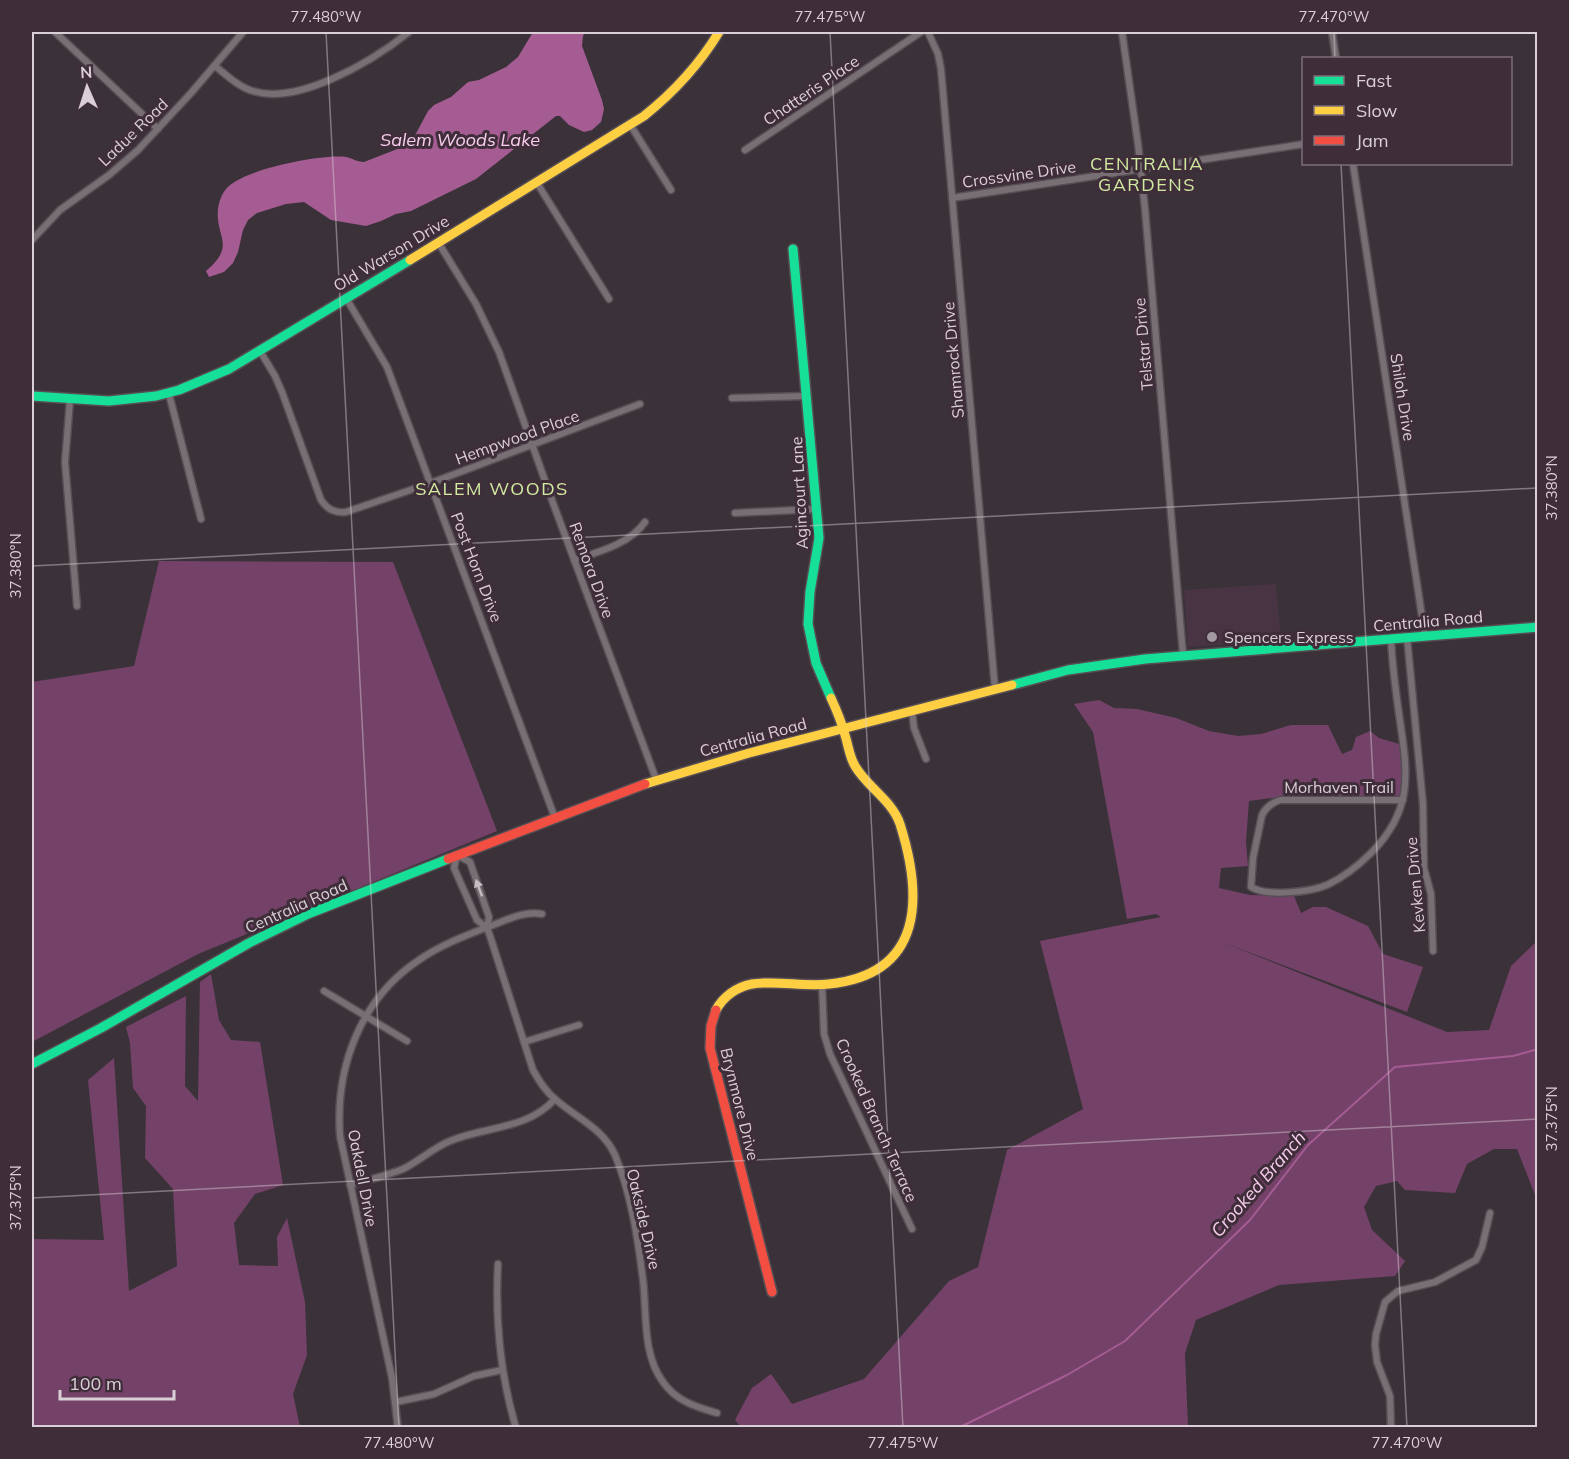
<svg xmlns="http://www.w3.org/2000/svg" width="1569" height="1459" font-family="Mulish,sans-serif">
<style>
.built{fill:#483443}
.green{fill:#744269}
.water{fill:#a45c93}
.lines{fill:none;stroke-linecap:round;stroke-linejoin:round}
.stream{stroke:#a45c93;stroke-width:2}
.street-casing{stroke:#564e54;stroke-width:9}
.fast-casing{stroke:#564e54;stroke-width:12}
.slow-casing{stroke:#564e54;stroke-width:12}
.jam-casing{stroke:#564e54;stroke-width:12}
.street{stroke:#776f74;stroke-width:6}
.fast{stroke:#16e098;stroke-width:9}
.slow{stroke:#ffcf43;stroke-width:9}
.jam{stroke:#f24e42;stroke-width:9}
.oneway{fill:#c6bcc3}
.ticks{fill:none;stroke:#dacfd7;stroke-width:1.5;stroke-opacity:0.45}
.poi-dot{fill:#a298a0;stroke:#3f2e3a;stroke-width:2}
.labels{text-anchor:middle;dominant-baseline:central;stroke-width:6;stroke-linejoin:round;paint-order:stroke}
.street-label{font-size:16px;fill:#dacfd7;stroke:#3f2e3a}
.poi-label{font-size:16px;fill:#dacfd7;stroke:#3f2e3a;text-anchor:start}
.water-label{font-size:18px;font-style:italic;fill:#f8cded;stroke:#3f2e3a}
.neighbourhood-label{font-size:18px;letter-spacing:1.5px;fill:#d0eaa0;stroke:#3f2e3a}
.neatline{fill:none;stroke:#dacfd7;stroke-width:2}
.ticks-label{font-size:15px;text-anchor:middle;fill:#dacfd7}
</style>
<rect width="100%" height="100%" fill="#3b3239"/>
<path class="built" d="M1276 584 1281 640 1188 647 1184 590Z"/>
<g class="green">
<path d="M159 561 393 562 497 831 198 954 32 1042V682L134 666Z"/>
<path d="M1099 700 1114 708 1137 709 1176 718 1209 731 1238 736 1261 734 1291 725H1328L1342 754 1352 750 1356 737 1370 731 1379 738 1399 744 1403 776 1399 797 1271 798 1249 801 1246 842 1248 866 1221 868 1219 888 1250 895 1294 896 1301 913 1313 907H1326L1368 926 1383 954 1423 967 1407 1012 1222 942 1447 1032 1489 1030 1511 966 1537 941V1200L1517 1149H1494L1467 1164 1455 1193 1405 1190 1397 1181 1376 1186 1364 1207 1372 1230 1405 1261 1395 1276 1279 1285 1196 1320 1185 1353 1188 1427 742 1428 735 1420 752 1388 771 1374 792 1404 864 1379 949 1281 978 1267 1007 1150 1083 1109 1040 941 1161 917 1156 914 1127 919 1093 732 1074 704Z"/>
<path d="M211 974 219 1020 231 1040 260 1042 283 1185 255 1194 234 1223 239 1265 278 1266 277 1237 287 1218 305 1302 307 1355 293 1394 300 1427H32V1239L104 1240 88 1080 114 1058 129 1291 177 1266 173 1189 145 1158 146 1106 133 1088 130 1043 126 1027 186 996 185 1086 198 1101 200 982Z"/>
</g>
<path class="water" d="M533 32H585L583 36 582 46 602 100 604 109 601 122 592 130 584 132 569 125 560 116H556L476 179 411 211 396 214 381 221 366 226 331 220 304 202 286 204 257 213 248 220 243 230 238 252 233 263 224 272 209 277 206 271C237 245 215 237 218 209 219 201 222 193 227 188 244 169 322 154 346 157 352 158 357 162 364 162L405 146 412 141 428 111 434 105 451 97 468 82 479 80 506 67 518 57Z"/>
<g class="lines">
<path class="stream" d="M958 1428 1067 1375 1125 1341 1250 1220 1308 1145 1395 1067 1513 1056 1538 1049"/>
<defs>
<g id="street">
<path d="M55 32 158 129"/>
<path d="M928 32 938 54 941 69 995 689"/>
<path d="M1122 32 1138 144 1145 209 1183 655"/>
<path d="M1332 32 1336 58"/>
<path d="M215 66C224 73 234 83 245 88 292 111 374 60 409 32"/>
<path d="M631 126 671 190"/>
<path d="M745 150 921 32"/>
<path d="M1353 164 1425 636"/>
<path d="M537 183 609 299"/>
<path d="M952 198 1304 144"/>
<path d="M32 240 60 210 109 175 138 150 191 93 243 32"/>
<path d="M438 242 476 304 499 352 553 503 656 779"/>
<path d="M346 298 387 367 555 818"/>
<path d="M260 351 275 376 282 392 321 500C328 510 335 513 346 512L431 483 640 404"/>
<path d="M169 394 201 519"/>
<path d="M732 398 807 396"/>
<path d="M70 400 65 462 77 606"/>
<path d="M735 513 817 509"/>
<path d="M574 560C598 552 630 544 645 522"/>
<path d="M1407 637 1423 804 1424 868 1431 894 1433 951"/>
<path d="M1391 638C1392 666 1396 693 1400 721 1408 774 1413 811 1371 853 1358 866 1344 877 1327 885 1310 892 1267 897 1251 887L1253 858 1262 815C1266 807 1271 803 1280 800H1403"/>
<path d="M912 711 914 728 926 759"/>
<path d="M487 928 489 917 470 862 457 855 454 868 477 920 487 928 490 936 533 1070C539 1081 545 1091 555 1099 575 1117 603 1128 615 1155 631 1193 638 1239 643 1280 647 1313 642 1354 663 1382 676 1401 696 1407 717 1413"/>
<path d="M822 984 824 1034 830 1054 912 1229"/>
<path d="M324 991 407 1041"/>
<path d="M524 1042 579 1025"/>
<path d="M350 1185C367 1180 386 1176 403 1169 419 1161 433 1148 450 1141 486 1126 527 1130 555 1099"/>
<path d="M498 1264C495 1320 500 1374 516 1428"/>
<path d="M396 1402 434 1394 474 1376 502 1370"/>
<path d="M398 1428 392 1378 340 1136C335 1068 360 999 419 960 439 946 462 937 485 928 503 922 523 910 542 914"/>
<path d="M1391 1428 1390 1396 1377 1362 1375 1345 1376 1334 1385 1302 1398 1291 1435 1282 1476 1260 1482 1247 1490 1213"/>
</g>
<g id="fast">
<path d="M793 249 819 538 810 592 808 624 816 663 831 698"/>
<path d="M32 396 109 401 156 396 179 390 229 369 410 260"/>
<path d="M1012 685 1068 670 1145 659 1538 627"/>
<path d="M32 1064 101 1028 249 943 308 914 448 859"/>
</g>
<g id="slow">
<path d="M410 260 644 116C674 92 699 65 719 32"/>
<path d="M645 784 749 753 1012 685"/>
<path d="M716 1010C723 997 736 987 752 984 776 980 804 987 829 984 924 974 923 897 900 824 892 800 867 787 855 766 849 756 848 743 844 732 841 720 836 709 831 698"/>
</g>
<g id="jam">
<path d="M448 859 645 784"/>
<path d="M716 1010 711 1026 710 1048 772 1292"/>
</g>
</defs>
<use href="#street" class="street-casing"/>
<use href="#fast" class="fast-casing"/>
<use href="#slow" class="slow-casing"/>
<use href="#jam" class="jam-casing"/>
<use href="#street" class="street"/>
<use href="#fast" class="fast"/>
<use href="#slow" class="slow"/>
<use href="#jam" class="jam"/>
</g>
<defs><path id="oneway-solid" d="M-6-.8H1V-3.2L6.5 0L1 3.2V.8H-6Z" transform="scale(1.5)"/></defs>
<use class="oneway" href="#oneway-solid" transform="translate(479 888) rotate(-110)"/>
<path class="ticks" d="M326 32 399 1428M830 32 903 1428M1334 32 1335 58M1341 164 1407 1428M32 566 1538 488M32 1198 1538 1119"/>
<circle class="poi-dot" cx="1212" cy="637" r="6"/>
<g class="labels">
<g class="street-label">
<text transform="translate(811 90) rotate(-34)">Chatteris Place</text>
<text transform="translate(133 132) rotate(-44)">Ladue Road</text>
<text transform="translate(1019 174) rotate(-8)">Crossvine Drive</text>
<text transform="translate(391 253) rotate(-31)">Old Warson Drive</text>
<text transform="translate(1143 344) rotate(-95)">Telstar Drive</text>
<text transform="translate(953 360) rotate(-95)">Shamrock Drive</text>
<text transform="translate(1403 397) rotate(81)">Shiloh Drive</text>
<text transform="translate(517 437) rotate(-20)">Hempwood Place</text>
<text transform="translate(799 493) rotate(-93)">Agincourt Lane</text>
<text transform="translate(477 567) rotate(69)">Post Horn Drive</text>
<text transform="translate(592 570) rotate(70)">Remora Drive</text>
<text transform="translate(1428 621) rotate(-5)">Centralia Road</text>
<text transform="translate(753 737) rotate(-15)">Centralia Road</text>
<text x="1339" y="787">Morhaven Trail</text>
<text transform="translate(1415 885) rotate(-95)">Kevken Drive</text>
<text transform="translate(296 906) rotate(-24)">Centralia Road</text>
<text transform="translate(740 1104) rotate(76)">Brynmore Drive</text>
<text transform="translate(877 1120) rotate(66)">Crooked Branch Terrace</text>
<text transform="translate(363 1178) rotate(79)">Oakdell Drive</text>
<text transform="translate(644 1219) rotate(77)">Oakside Drive</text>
</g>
<g class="poi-label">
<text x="1224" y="637">Spencers Express</text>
</g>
<g class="water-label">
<text x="460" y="139">Salem Woods Lake</text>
<text transform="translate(1258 1184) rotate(-49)">Crooked Branch</text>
</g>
<g class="neighbourhood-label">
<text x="1147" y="163">CENTRALIA<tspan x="1147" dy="21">GARDENS</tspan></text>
<text x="492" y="488">SALEM WOODS</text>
</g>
</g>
<rect width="1569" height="1459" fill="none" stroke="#3f2e3a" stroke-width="66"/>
<rect x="1302" y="57" width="210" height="108" fill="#3f2e3a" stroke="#7d6e79" stroke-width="1.5"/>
<rect x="1314" y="76" width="30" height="9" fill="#16e098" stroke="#7d6e79" stroke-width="1.5"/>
<text x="1356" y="87" font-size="18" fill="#dacfd7">Fast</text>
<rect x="1314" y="106" width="30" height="9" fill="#ffcf43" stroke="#7d6e79" stroke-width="1.5"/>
<text x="1356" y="117" font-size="18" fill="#dacfd7">Slow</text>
<rect x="1314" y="136" width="30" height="9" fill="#f24e42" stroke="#7d6e79" stroke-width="1.5"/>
<text x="1356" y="147" font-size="18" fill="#dacfd7">Jam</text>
<g transform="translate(87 87) rotate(357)" stroke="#3f2e3a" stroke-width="4.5" paint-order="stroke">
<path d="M0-4.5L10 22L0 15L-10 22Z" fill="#dacfd7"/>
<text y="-9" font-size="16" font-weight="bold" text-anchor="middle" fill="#dacfd7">N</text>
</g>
<path d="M60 1390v9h114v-9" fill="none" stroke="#dacfd7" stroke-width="3"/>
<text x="69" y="1390" font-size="18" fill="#dacfd7" stroke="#3f2e3a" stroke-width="4.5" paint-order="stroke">100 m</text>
<rect x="33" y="33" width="1503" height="1393" class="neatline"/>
<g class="ticks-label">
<text x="326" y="22">77.480°W</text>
<text x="830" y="22">77.475°W</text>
<text x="1334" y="22">77.470°W</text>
<text transform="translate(1552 488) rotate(-90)" y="5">37.380°N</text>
<text transform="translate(16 566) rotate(-90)" y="5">37.380°N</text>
<text transform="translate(1552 1119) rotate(-90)" y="5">37.375°N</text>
<text transform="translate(16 1198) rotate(-90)" y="5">37.375°N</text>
<text x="399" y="1448">77.480°W</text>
<text x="903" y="1448">77.475°W</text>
<text x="1407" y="1448">77.470°W</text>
</g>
</svg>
